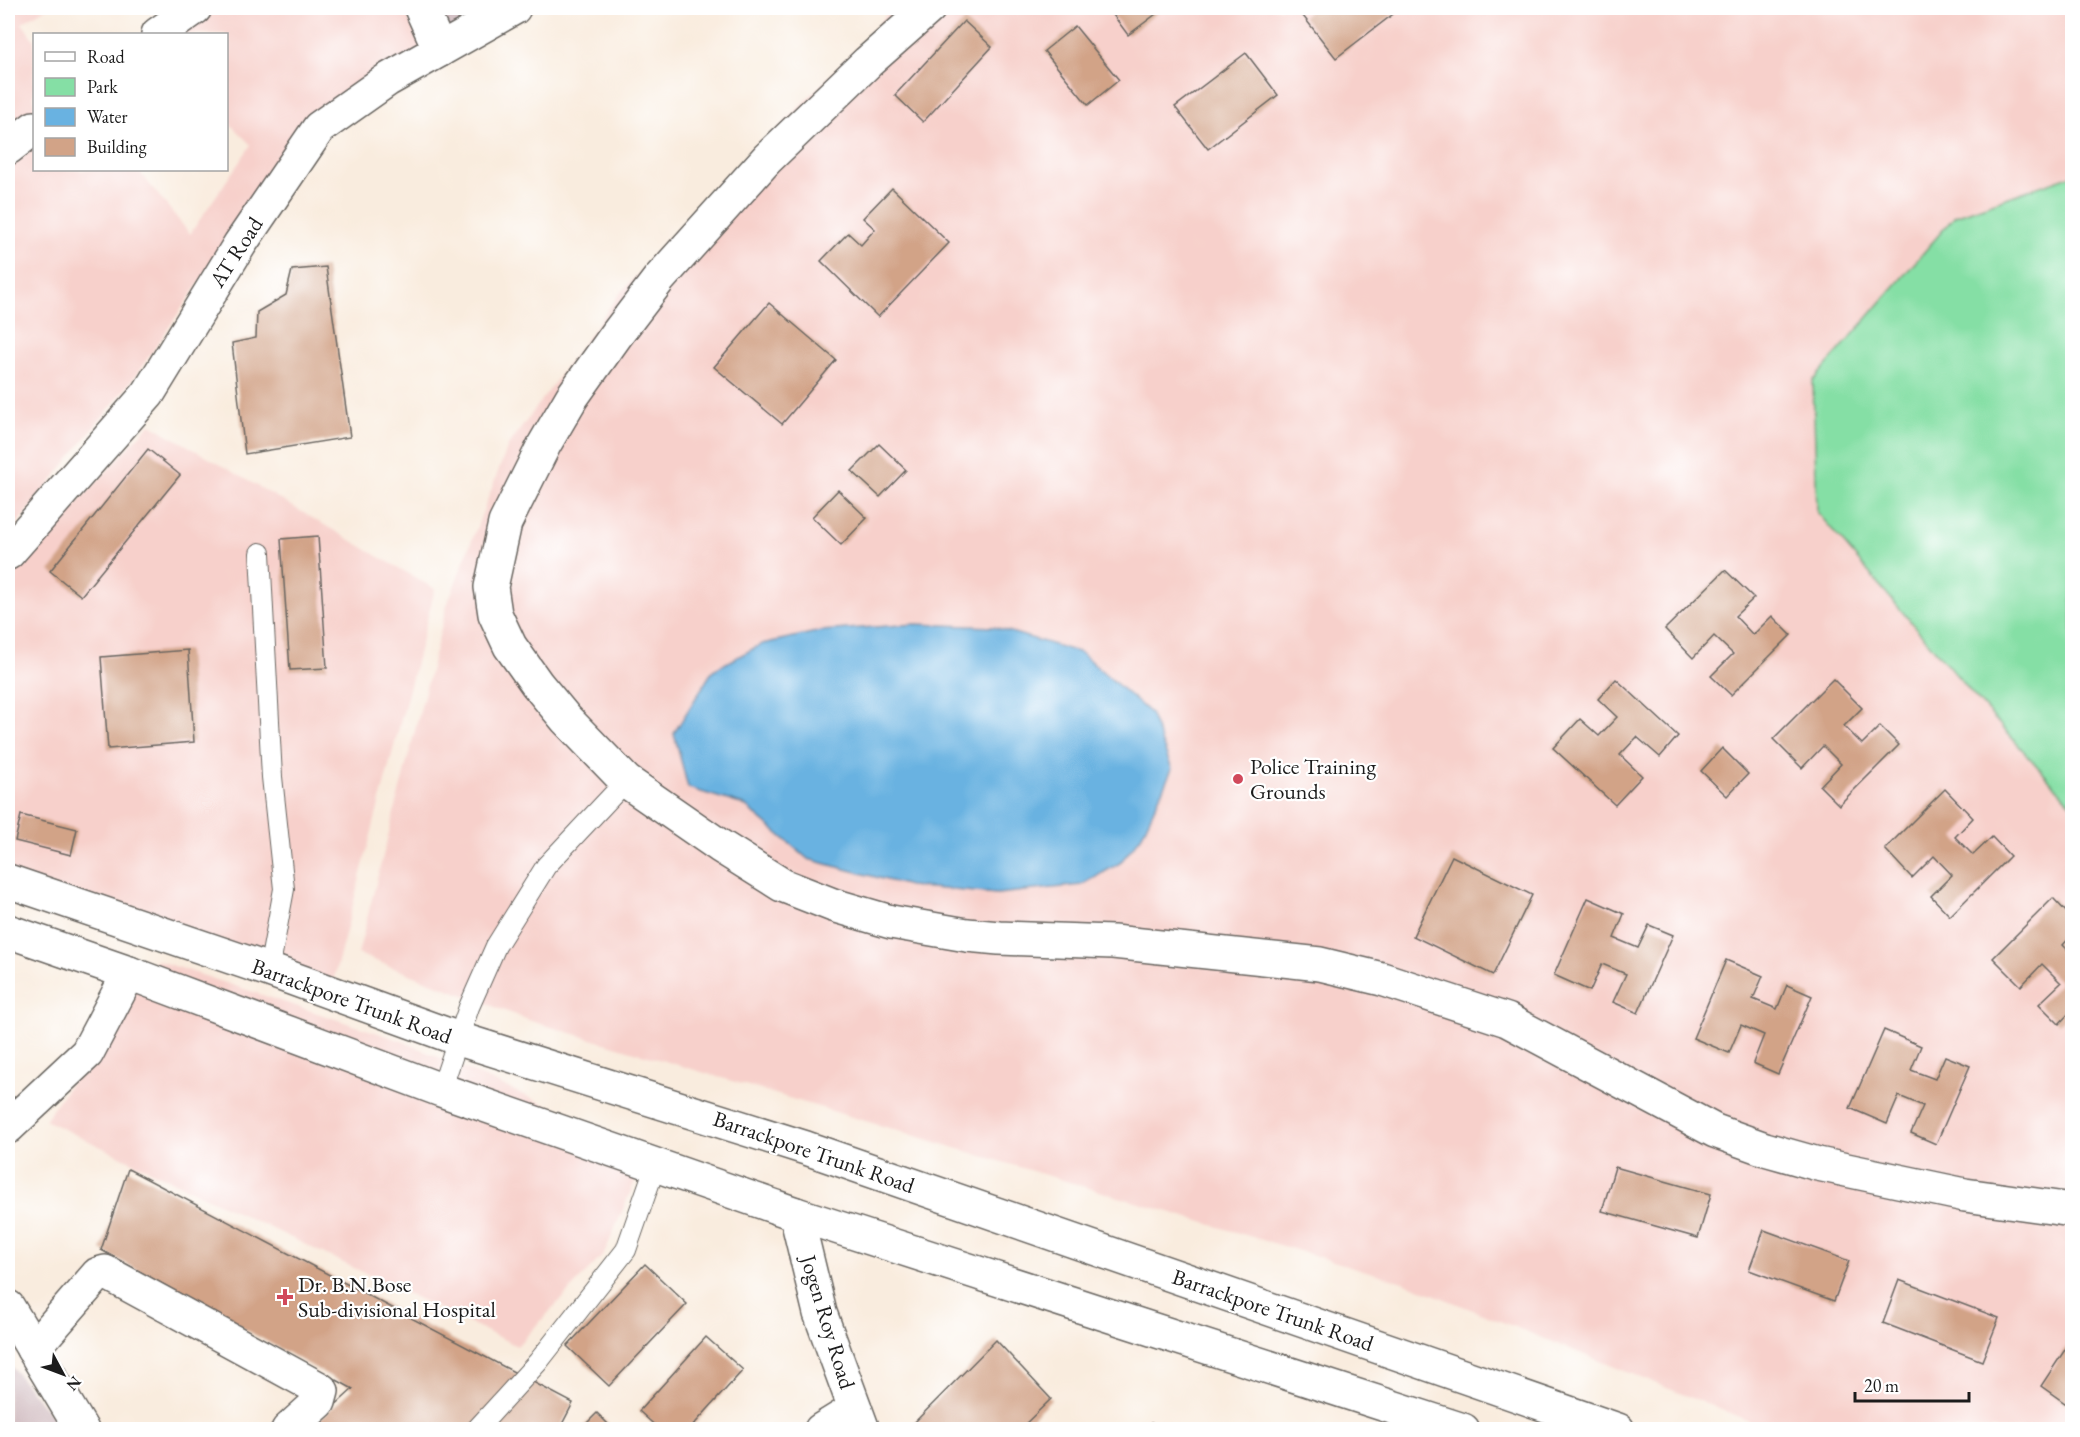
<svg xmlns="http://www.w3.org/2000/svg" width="2080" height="1437" font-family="'EB Garamond',serif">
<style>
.built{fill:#f7d0cb}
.industrial{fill:#d2bec2}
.green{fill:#85dfa5;stroke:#507e60;stroke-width:1.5}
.water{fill:#69b2e1;stroke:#42677e;stroke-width:1.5}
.building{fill:#d2a387}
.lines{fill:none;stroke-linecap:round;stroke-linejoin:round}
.lane-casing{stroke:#696560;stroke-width:22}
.street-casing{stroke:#696560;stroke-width:36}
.primary-casing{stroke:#696560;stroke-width:36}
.lane{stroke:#fff;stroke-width:20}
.street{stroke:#fff;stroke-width:33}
.primary{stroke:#fff;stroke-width:33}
.poi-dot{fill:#d1495b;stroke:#fff;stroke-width:2}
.labels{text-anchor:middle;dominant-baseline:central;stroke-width:4.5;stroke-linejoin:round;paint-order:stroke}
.street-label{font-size:22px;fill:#1c1c1c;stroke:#fff}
.poi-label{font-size:22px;fill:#1c1c1c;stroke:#fff;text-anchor:start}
</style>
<rect width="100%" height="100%" fill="#fff"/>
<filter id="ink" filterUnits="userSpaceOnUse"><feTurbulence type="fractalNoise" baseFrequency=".0167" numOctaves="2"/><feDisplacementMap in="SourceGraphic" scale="12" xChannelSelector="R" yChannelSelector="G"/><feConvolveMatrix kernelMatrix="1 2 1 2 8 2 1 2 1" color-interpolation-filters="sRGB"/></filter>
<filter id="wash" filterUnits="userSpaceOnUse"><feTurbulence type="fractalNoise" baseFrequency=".008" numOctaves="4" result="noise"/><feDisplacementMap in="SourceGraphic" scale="24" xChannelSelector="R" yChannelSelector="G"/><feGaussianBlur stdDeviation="1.35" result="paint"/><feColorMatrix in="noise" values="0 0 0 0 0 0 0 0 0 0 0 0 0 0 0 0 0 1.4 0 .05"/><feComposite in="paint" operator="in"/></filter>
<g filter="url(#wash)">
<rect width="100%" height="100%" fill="#f9ecde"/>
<g class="built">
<path d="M8 8H46L22 23 34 40V170H138L190 234 251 145 227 121 226 34H166L197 8H404L424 48 316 112 137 374 8 535Z"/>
<path d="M892 8H2072V1429H1769L1403 1282 531 1021 358 954 447 605 508 446 621 292 869 35Z"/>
<path d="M150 424 435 589 332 985 8 884V579Z"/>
<path d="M156 960 402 1041 648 1150 604 1254 517 1346 45 1120Z"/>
</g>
<g class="industrial">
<path d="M434 8H508L448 39Z"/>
<path d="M11 1366 62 1429H8V1369Z"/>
</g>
<path class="green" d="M2072 175V805L1976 698 1817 512 1813 381 1955 216Z"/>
<path class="water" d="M915 624 994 627 1081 653 1150 713 1172 769 1141 837 1120 863 1082 885 997 894 909 886 808 859 744 805 688 788 674 733 713 670 762 644 821 631Z"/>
<g id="blocks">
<g class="building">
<path d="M1108 8H1164L1128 35Z"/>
<path d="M1314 8H1401L1336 58 1303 16Z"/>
<path d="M964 21 992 47 923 122 895 95Z"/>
<path d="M1075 26 1119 80 1088 105 1044 51Z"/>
<path d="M1246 53 1278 95 1208 149 1175 107Z"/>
<path d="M892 188 949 243 878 317 821 261 848 233 861 245 875 229 863 218Z"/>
<path d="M326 267 350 437 245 454 232 343 256 338 257 312 286 295 292 270Z"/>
<path d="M769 303 836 360 782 424 714 367Z"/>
<path d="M879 444 906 470 880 497 852 471Z"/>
<path d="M148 449 180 475 81 596 50 571Z"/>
<path d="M838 490 867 518 841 545 812 517Z"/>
<path d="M318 536 327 668 290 670 281 539Z"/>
<path d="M1725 570 1754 598 1735 616 1753 635 1772 616 1791 635 1731 695 1711 676 1733 654 1714 636 1693 658 1665 629Z"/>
<path d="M188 650 194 742 108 749 101 657Z"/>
<path d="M1616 679 1678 736 1660 757 1637 737 1620 755 1642 776 1615 805 1553 748 1580 719 1599 736 1617 717 1598 699Z"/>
<path d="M1833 679 1862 708 1844 726 1862 744 1880 726 1899 745 1839 805 1820 786 1841 764 1823 746 1802 768 1773 739Z"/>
<path d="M1722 748 1748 774 1727 796 1701 771Z"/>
<path d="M1945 789 1973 818 1955 837 1973 855 1992 837 2010 856 1950 916 1931 896 1952 875 1934 856 1912 878 1885 849Z"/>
<path d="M21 815 77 829 71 855 15 841Z"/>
<path d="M1452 856 1532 895 1493 975 1413 936Z"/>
<path d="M1588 898 1624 914 1614 938 1638 948 1649 925 1673 935 1638 1013 1613 1002 1626 974 1602 964 1590 991 1554 975Z"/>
<path d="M2053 898 2072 918V935L2063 945 2072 954V1010L2059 1024 2039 1004 2061 983 2042 964 2021 986 1993 958Z"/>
<path d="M1726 960 1763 976 1753 999 1777 1009 1787 985 1812 996 1778 1074 1753 1063 1764 1035 1741 1025 1729 1053 1693 1038Z"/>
<path d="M1884 1030 1921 1046 1911 1070 1935 1079 1945 1056 1970 1066 1936 1144 1911 1133 1923 1106 1899 1096 1887 1124 1850 1108Z"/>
<path d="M1615 1167 1711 1194 1698 1238 1602 1211Z"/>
<path d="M128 1169 573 1403 559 1430H308L353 1389 101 1250Z"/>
<path d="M1764 1230 1849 1261 1834 1301 1749 1270Z"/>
<path d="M645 1264 687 1304 609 1386 567 1346Z"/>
<path d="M1899 1280 1999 1318 1982 1361 1883 1323Z"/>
<path d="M706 1337 743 1370 689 1430H660L639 1411Z"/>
<path d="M2072 1339V1408L2041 1386Z"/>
<path d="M996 1340 1051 1399 1019 1430H907Z"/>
<path d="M597 1413 614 1430H580Z"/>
<path d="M1151 1423 1168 1429V1430H1149Z"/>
</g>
</g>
</g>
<g filter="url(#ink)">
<use href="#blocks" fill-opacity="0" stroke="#696560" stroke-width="1.5"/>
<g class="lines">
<defs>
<g id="lane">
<path d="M260 553 272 777 284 889 269 970"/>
<path d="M441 1090 469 1007 496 946 546 866 626 781"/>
<path d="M476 1430 538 1362 626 1250 656 1164"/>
</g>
<g id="street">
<path d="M421 8 440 50"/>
<path d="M929 8 868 62 767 159 659 279 617 334 572 397 544 445 505 523 491 587 495 614 510 646 537 684 566 719 626 781 720 846 782 885 833 905 891 922 967 935 999 938 1113 942 1320 964 1382 979 1507 1020 1715 1131 1765 1149 1818 1164 1965 1195 2072 1210"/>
<path d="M158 34 195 8"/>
<path d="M8 148 34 128"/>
<path d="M8 553 148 394 240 244 319 128 387 80 514 8"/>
<path d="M8 1127 87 1053 129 973"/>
<path d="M796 1214 820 1313 863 1430"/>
<path d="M8 1307 82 1430"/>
<path d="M33 1349 98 1274 105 1272 318 1388 322 1391 319 1402 288 1430"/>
<path d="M821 1430 855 1409"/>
</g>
<g id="primary">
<path d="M8 881 269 970 459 1039 806 1148 1618 1430"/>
<path d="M8 931 129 973 441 1090 796 1214 1463 1430"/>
</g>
</defs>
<use href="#lane" class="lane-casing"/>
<use href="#street" class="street-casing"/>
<use href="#primary" class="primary-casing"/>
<use href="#lane" class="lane"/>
<use href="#street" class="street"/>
<use href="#primary" class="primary"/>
</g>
</g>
<g class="poi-dot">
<circle cx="1238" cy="779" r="6"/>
<path d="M282 1288h6v6h6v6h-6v6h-6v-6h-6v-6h6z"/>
</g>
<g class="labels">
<g class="street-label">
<text transform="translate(236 252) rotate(-57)">AT Road</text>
<text transform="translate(352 1001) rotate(20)">Barrackpore Trunk Road</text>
<text transform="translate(814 1152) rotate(19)">Barrackpore Trunk Road</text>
<text transform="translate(1273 1310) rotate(19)">Barrackpore Trunk Road</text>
<text transform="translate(828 1322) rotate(73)">Jogen Roy Road</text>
</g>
<g class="poi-label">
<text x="1250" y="766">Police Training<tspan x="1250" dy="25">Grounds</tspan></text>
<text x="298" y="1284">Dr. B.N.Bose<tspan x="298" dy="25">Sub-divisional Hospital</tspan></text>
</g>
</g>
<rect width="2080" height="1437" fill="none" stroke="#fff" stroke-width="30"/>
<rect x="33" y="33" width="195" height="138" fill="#ffffff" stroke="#a4a4a4" stroke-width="1.5"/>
<rect x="45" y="52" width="30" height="9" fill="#ffffff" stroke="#a4a4a4" stroke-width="1.5"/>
<text x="87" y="63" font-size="18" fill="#1c1c1c">Road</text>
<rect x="45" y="78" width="30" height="18" fill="#85dfa5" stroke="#a4a4a4" stroke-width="1.5"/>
<text x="87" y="93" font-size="18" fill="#1c1c1c">Park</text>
<rect x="45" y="108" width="30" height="18" fill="#69b2e1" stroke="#a4a4a4" stroke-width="1.5"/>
<text x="87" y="123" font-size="18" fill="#1c1c1c">Water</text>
<rect x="45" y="138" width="30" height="18" fill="#d2a387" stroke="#a4a4a4" stroke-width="1.5"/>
<text x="87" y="153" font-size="18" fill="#1c1c1c">Building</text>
<g transform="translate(63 1374) rotate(131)" stroke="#ffffff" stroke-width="4.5" paint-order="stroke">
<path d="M0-4.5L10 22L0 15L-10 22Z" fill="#1c1c1c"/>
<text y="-9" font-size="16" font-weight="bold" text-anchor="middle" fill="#1c1c1c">N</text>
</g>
<path d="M1855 1392v9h114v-9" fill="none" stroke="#1c1c1c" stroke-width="3"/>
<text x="1864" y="1392" font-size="18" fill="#1c1c1c" stroke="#ffffff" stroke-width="4.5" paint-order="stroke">20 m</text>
</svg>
